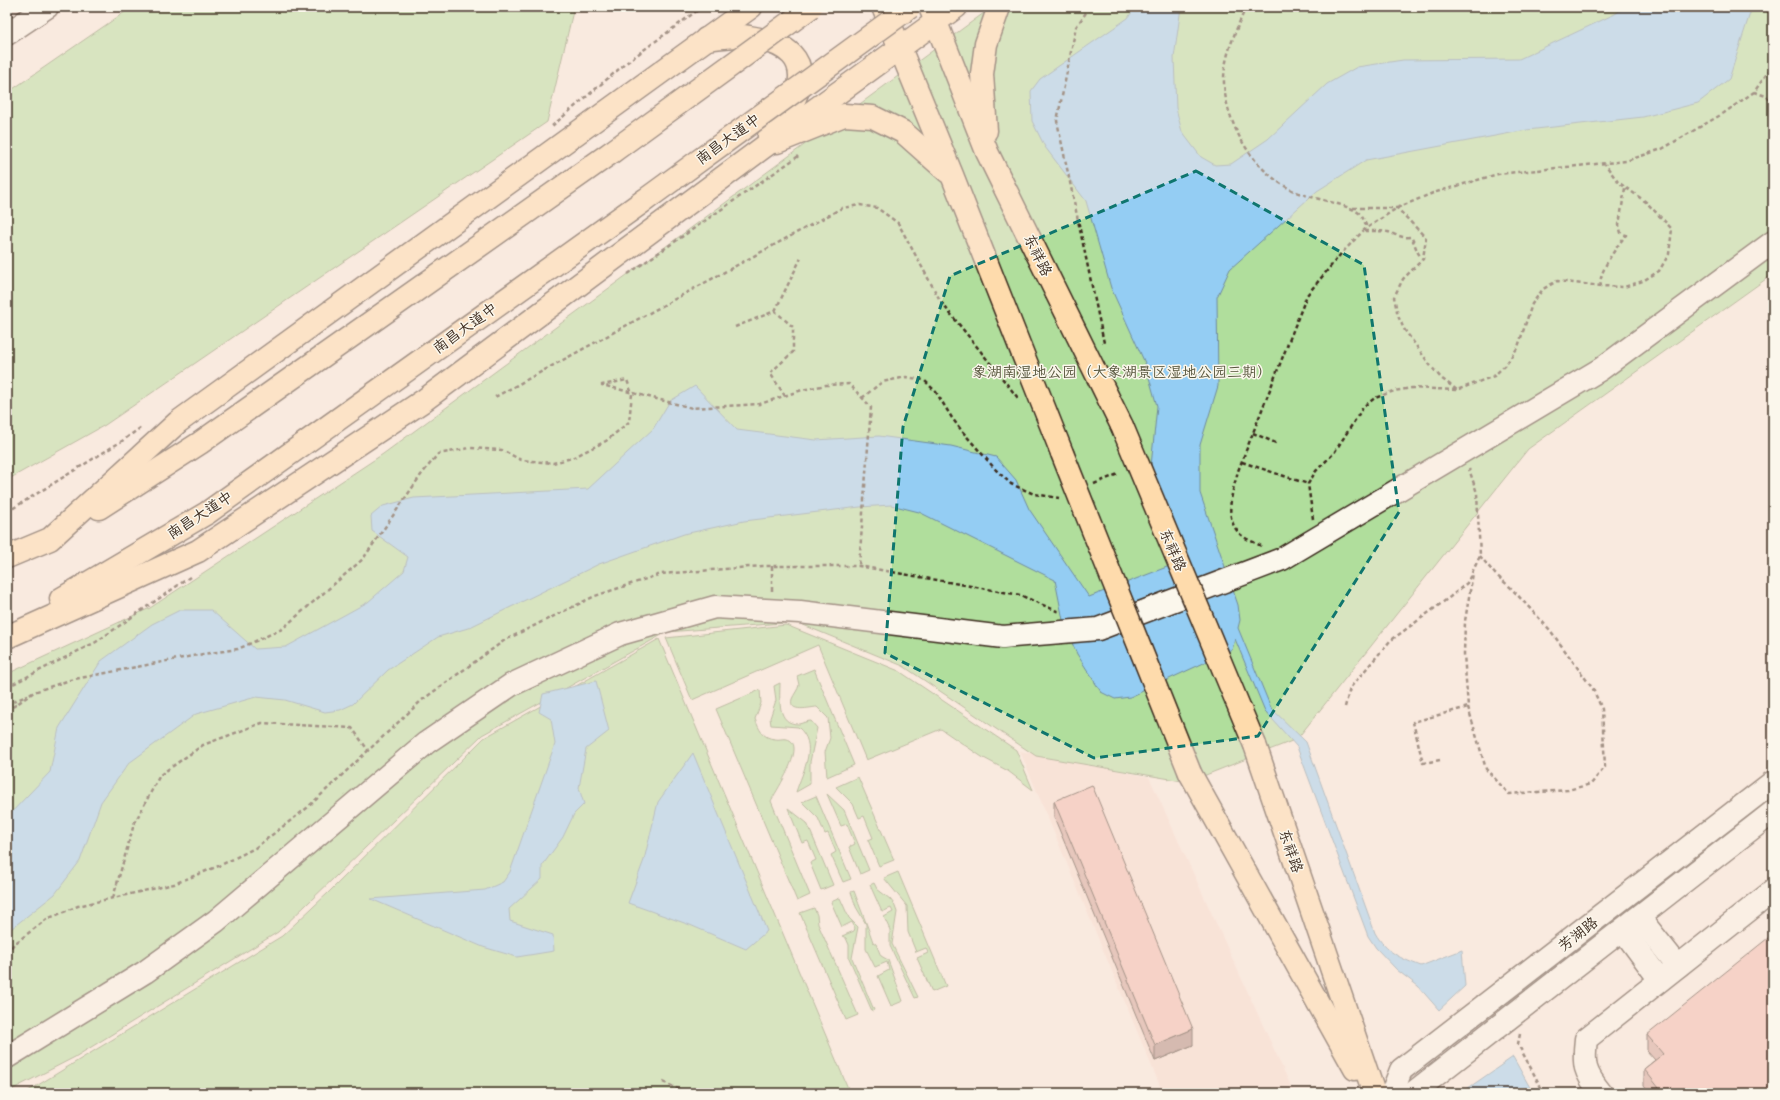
<svg xmlns="http://www.w3.org/2000/svg" width="1780" height="1100" font-family="Sriracha,'LXGW WenKai TC',sans-serif">
<style>
.built{fill:#f7dbcf}
.green{fill:#b0de9c;stroke:#76845d}
.water{fill:#94cdf3;stroke:#708c9e}
.lines{fill:none;stroke-linecap:round;stroke-linejoin:round}
.minor-casing{stroke:#3b2a1e;stroke-width:25}
.major-casing{stroke:#3b2a1e;stroke-width:25}
.highway-casing{stroke:#3b2a1e;stroke-width:25}
.path{stroke:#3b2a1e;stroke-width:2.5;stroke-dasharray:4 3;stroke-linecap:butt}
.minor{stroke:#fbf7ec;stroke-width:22}
.major{stroke:#fedbac;stroke-width:22}
.highway{stroke:#fedbac;stroke-width:22}
.major-bridge-casing{stroke:#3b2a1e;stroke-width:25;stroke-linecap:butt}
.highway-bridge-casing{stroke:#3b2a1e;stroke-width:25;stroke-linecap:butt}
.major-bridge{stroke:#fedbac;stroke-width:22}
.highway-bridge{stroke:#fedbac;stroke-width:22}
.wall{fill:#cf9d93;stroke:#3b2a1e}
.shaded-wall{fill:#a98078;stroke:#3b2a1e}
.building{fill:#f1b7ab;stroke:#3b2a1e}
.marked{fill:none;stroke:#0f766e;stroke-width:3;stroke-dasharray:8 5;stroke-linejoin:round}
.labels{text-anchor:middle;dominant-baseline:central;stroke-width:3;stroke-linejoin:round;paint-order:stroke}
.street-label{font-size:15px;fill:#3b2a1e;stroke:#fbf7ec}
.park-label{font-size:15px;fill:#58573e;stroke:#fbf7ec}
</style>
<rect width="100%" height="100%" fill="#f9eadf"/>
<filter id="ink" filterUnits="userSpaceOnUse"><feTurbulence type="fractalNoise" baseFrequency=".025" numOctaves="2"/><feDisplacementMap in="SourceGraphic" scale="8" xChannelSelector="R" yChannelSelector="G"/><feConvolveMatrix kernelMatrix="1 2 1 2 8 2 1 2 1" color-interpolation-filters="sRGB"/></filter>
<g filter="url(#ink)">
<path class="built" d="M1020 751 1149 777 1294 1093H1163Z"/>
<g class="green">
<path d="M132 7H574L547 122 105 425 7 480V93Z"/>
<path d="M992 7H1773V274L1528 449 1297 739 1188 782 1036 756 903 666 796 622 667 632 482 735 278 932 75 1057 7 1092V674L150 608 383 454Z"/>
<path d="M786 625 899 671 1016 750 1033 790 1008 771 982 757 941 729 866 760 818 645 692 700 666 638Z"/>
<path d="M659 639 850 1093H25L282 936 328 893 484 738Z"/>
<path d="M814 669 854 765 827 777 825 752 830 738 828 718 817 707C811 707 788 714 792 699 794 694 798 690 799 685L797 676Z"/>
<path d="M780 683C780 697 776 725 799 724 803 723 807 721 811 721L817 728 810 762V784L796 792C803 770 819 745 798 727L771 725 770 718 776 700 774 686Z"/>
<path d="M760 690 761 703 755 719C759 729 762 738 775 739 779 740 783 738 787 739 808 744 776 791 771 801L810 895 797 901 716 709Z"/>
<path d="M858 777 894 860 879 866 868 840 873 838 864 816 859 818 853 804 836 787Z"/>
<path d="M827 794 844 810 869 870 860 874 849 847 855 844 847 824 841 826Z"/>
<path d="M816 796 851 879 843 882 831 855 836 852 828 833 825 834 818 818 802 802Z"/>
<path d="M788 808 807 823 833 885 821 890 810 863 816 860 808 841 802 843Z"/>
<path d="M898 872 946 986 932 992 917 958 928 953 926 948 916 952 908 932 907 906 884 878Z"/>
<path d="M874 883 877 889 890 899 894 904 897 912 892 944 918 997 915 998 890 946V930L884 917 893 912 891 908 882 912 870 885Z"/>
<path d="M854 891C860 908 867 924 873 942L876 944 881 956 888 960 903 1001 891 1006 878 976 889 970 887 962 875 967 866 949V924L856 907 851 892Z"/>
<path d="M840 898 849 918 858 927 852 958 874 1010 872 1011 849 958V945L846 938 842 936 854 931 855 928 852 922 842 927 831 902Z"/>
<path d="M814 908 817 915 818 924 858 1015 846 1020 800 913Z"/>
</g>
<g class="water">
<path d="M1135 7H1181L1174 58 1176 108 1182 132 1201 157 1215 165 1231 164 1268 139 1327 84 1357 67 1403 60 1519 59 1615 14 1625 7H1752L1729 79 1698 103 1643 117 1527 130 1366 160 1317 191 1230 269 1217 297 1218 386 1200 445V493L1238 605 1240 620 1238 628 1271 708 1306 742 1375 933C1387 953 1400 958 1421 966L1462 950 1465 986 1439 1010 1418 986 1397 970 1376 948 1368 936 1297 747 1265 711 1235 639 1232 650 1130 697 1115 699 1101 692 1077 654 1064 625 1055 580 919 512 891 505 860 507 744 521 684 534 599 564 468 628 438 637 388 670 353 704 340 710 325 712 285 700 256 697 196 714 129 763 101 802 80 861 55 894 7 932V817L50 772 59 728 101 661 152 624 180 610H211L255 649 286 647 368 602 404 571 408 557 372 531 371 516 383 506 414 498 588 489 653 429 670 401 695 386 737 430 816 440 879 436 951 446 996 457 1016 480 1029 509 1089 597 1185 560 1151 466 1157 406 1145 363 1111 288 1086 201 1045 147 1032 121 1031 91 1040 79 1128 18Z"/>
<path d="M596 681 609 731 586 749 579 788 584 804 574 814 563 837 542 866V879L509 909 510 921 553 935 554 951 517 957 483 947 371 899 485 890 503 882 510 872 555 744 551 719 539 712 543 694Z"/>
<path d="M693 753 767 931 746 949 690 925 628 903 644 860 658 802Z"/>
<path d="M1513 1057 1533 1093H1461Z"/>
</g>
<g class="lines">
<defs>
<g id="minor">
<path d="M7 34 47 7"/>
<path d="M1639 917 1678 966"/>
<path d="M1623 930 1660 980"/>
<path d="M7 1057 145 972 216 921 426 743 511 685 620 634 715 607 800 612 1003 637 1098 629 1282 559 1601 369 1773 242"/>
<path d="M1392 1093 1401 1070 1773 782"/>
<path d="M1413 1093 1773 812"/>
<path d="M1601 1093C1584 1072 1583 1065 1586 1039L1773 891"/>
</g>
<g id="major">
<path d="M883 7 952 175 1062 453"/>
<path d="M930 7 987 152 1122 426"/>
<path d="M986 131 982 74 986 44 999 7"/>
<path d="M777 142 844 115 873 117 903 132 948 172"/>
<path d="M1255 745 1374 1093"/>
<path d="M1190 773 1355 1069"/>
</g>
<g id="highway">
<path d="M706 39C719 38 736 34 749 37 784 42 812 58 795 98 789 111 777 124 769 136"/>
<path d="M99 508 200 443 612 152"/>
<path d="M7 557 50 539 178 422 751 7"/>
<path d="M61 599 207 513 645 200"/>
<path d="M7 637 198 551 423 401 761 149 956 7"/>
</g>
</defs>
<use href="#minor" class="minor-casing"/>
<use href="#major" class="major-casing"/>
<use href="#highway" class="highway-casing"/>
<g class="path">
<path d="M1090 7 1076 27 1057 121 1104 343"/>
<path d="M1246 7C1236 30 1223 58 1224 83 1226 126 1255 173 1294 191 1311 199 1350 204 1360 214 1363 217 1364 221 1366 225L1365 230"/>
<path d="M1754 92 1766 96 1773 103"/>
<path d="M552 126 626 63 702 7"/>
<path d="M1353 208H1397L1426 238 1423 259 1403 279 1394 297 1398 316 1404 329 1430 365 1441 378 1457 390"/>
<path d="M1365 231C1371 231 1385 231 1388 232 1397 235 1401 238 1411 237 1416 245 1416 253 1423 259"/>
<path d="M628 274 800 155"/>
<path d="M1601 286C1597 273 1618 245 1626 235L1621 233 1619 225 1625 188"/>
<path d="M775 311 801 258"/>
<path d="M735 327 775 311 793 327V352L770 373 785 396"/>
<path d="M495 397 842 208 860 205 877 208 898 223 941 302 1018 398"/>
<path d="M862 398 882 382 906 377 924 380 936 392 952 418 962 431 996 470 1011 484 1034 494 1059 498"/>
<path d="M1253 433 1278 444"/>
<path d="M1242 462 1308 484"/>
<path d="M1094 484 1118 474"/>
<path d="M7 512 122 441 143 426"/>
<path d="M1313 519 1308 484 1316 471 1334 453 1364 406 1375 398 1394 391 1412 388 1457 390 1494 376 1507 363 1518 347 1532 304 1543 289 1557 281 1601 286 1624 287 1643 281 1659 271 1669 254 1672 229 1646 202 1618 182 1605 164"/>
<path d="M1261 546C1255 542 1244 539 1239 533 1223 516 1233 491 1238 471L1307 295 1340 255 1364 230 1397 208 1433 193 1498 174 1626 161 1662 149 1724 113 1754 92 1773 65"/>
<path d="M772 566V591"/>
<path d="M7 687 96 642 190 577"/>
<path d="M7 705 28 695"/>
<path d="M1345 707 1350 688 1390 641 1450 597 1467 583 1480 556 1477 493 1469 469"/>
<path d="M1468 707 1486 769 1509 794 1568 790 1591 784 1605 767 1602 709 1593 689 1550 630 1510 587 1495 574 1480 556"/>
<path d="M7 711 34 692 70 680 203 654 238 649 282 629 363 559 421 475 438 454 470 448 502 450 521 460 553 463 572 458 606 441 629 422 632 394 627 380 602 385 692 408 760 404 802 390 826 385 849 384 871 407 859 566"/>
<path d="M1440 760 1423 763 1413 722 1468 707 1464 654 1465 621 1473 573"/>
<path d="M113 898 134 824 160 775 203 745 262 723 352 728 368 750"/>
<path d="M7 953 14 944 47 919 78 906 174 884 221 865 255 848 307 808 422 700 505 640 595 596 661 574 763 566H859L1020 595 1059 612"/>
<path d="M1520 1034 1518 1044 1544 1093"/>
<path d="M663 1082 687 1093"/>
</g>
<use href="#minor" class="minor"/>
<use href="#major" class="major"/>
<use href="#highway" class="highway"/>
<defs>
<g id="major-bridge">
<path d="M1122 426 1255 745"/>
<path d="M1062 453 1190 773"/>
</g>
<g id="highway-bridge">
<path d="M612 152 811 7"/>
<path d="M645 200 910 7"/>
</g>
</defs>
<use href="#major-bridge" class="major-bridge-casing"/>
<use href="#highway-bridge" class="highway-bridge-casing"/>
<use href="#major-bridge" class="major-bridge"/>
<use href="#highway-bridge" class="highway-bridge"/>
</g>
<g class="wall">
<path d="M1054 801 1193 1045 1155 1061 1054 817Z"/>
<path d="M1647 1035 1773 1093H1650L1644 1085V1069L1655 1060 1647 1051Z"/>
</g>
<path class="shaded-wall" d="M1193 1029V1045L1155 1061V1045Z"/>
<g class="building">
<path d="M1092 785 1193 1029 1155 1045 1054 801Z"/>
<path d="M1773 934V1093H1663L1644 1069 1663 1054 1647 1035Z"/>
</g>
</g>
<path d="M0 0H1780V1100H0ZM1196 171 1364 265 1399 512 1258 736 1094 758 885 653 903 427 950 276Z" fill="#f9eadf" fill-opacity=".55" fill-rule="evenodd"/>
<path class="marked" d="M1196 171 1364 265 1399 512 1258 736 1094 758 885 653 903 427 950 276Z"/>
<g class="labels">
<g class="street-label">
<text transform="translate(728 139) rotate(-36)">南昌大道中</text>
<text transform="translate(1038 255) rotate(64)">东祥路</text>
<text transform="translate(465 328) rotate(-36)">南昌大道中</text>
<text transform="translate(200 515) rotate(-33)">南昌大道中</text>
<text transform="translate(1173 550) rotate(67)">东祥路</text>
<text transform="translate(1291 851) rotate(71)">东祥路</text>
<text transform="translate(1578 934) rotate(-38)">芳湖路</text>
</g>
<g class="park-label">
<text x="1122" y="372">象湖南湿地公园（大象湖景区湿地公园三期）</text>
</g>
</g>
<rect width="1780" height="1100" fill="none" stroke="#fbf7ec" stroke-width="24"/>
<rect x="12" y="12" width="1756" height="1076" fill="none" stroke="#3b2a1e" stroke-width="1.5" filter="url(#ink)"/>
</svg>
